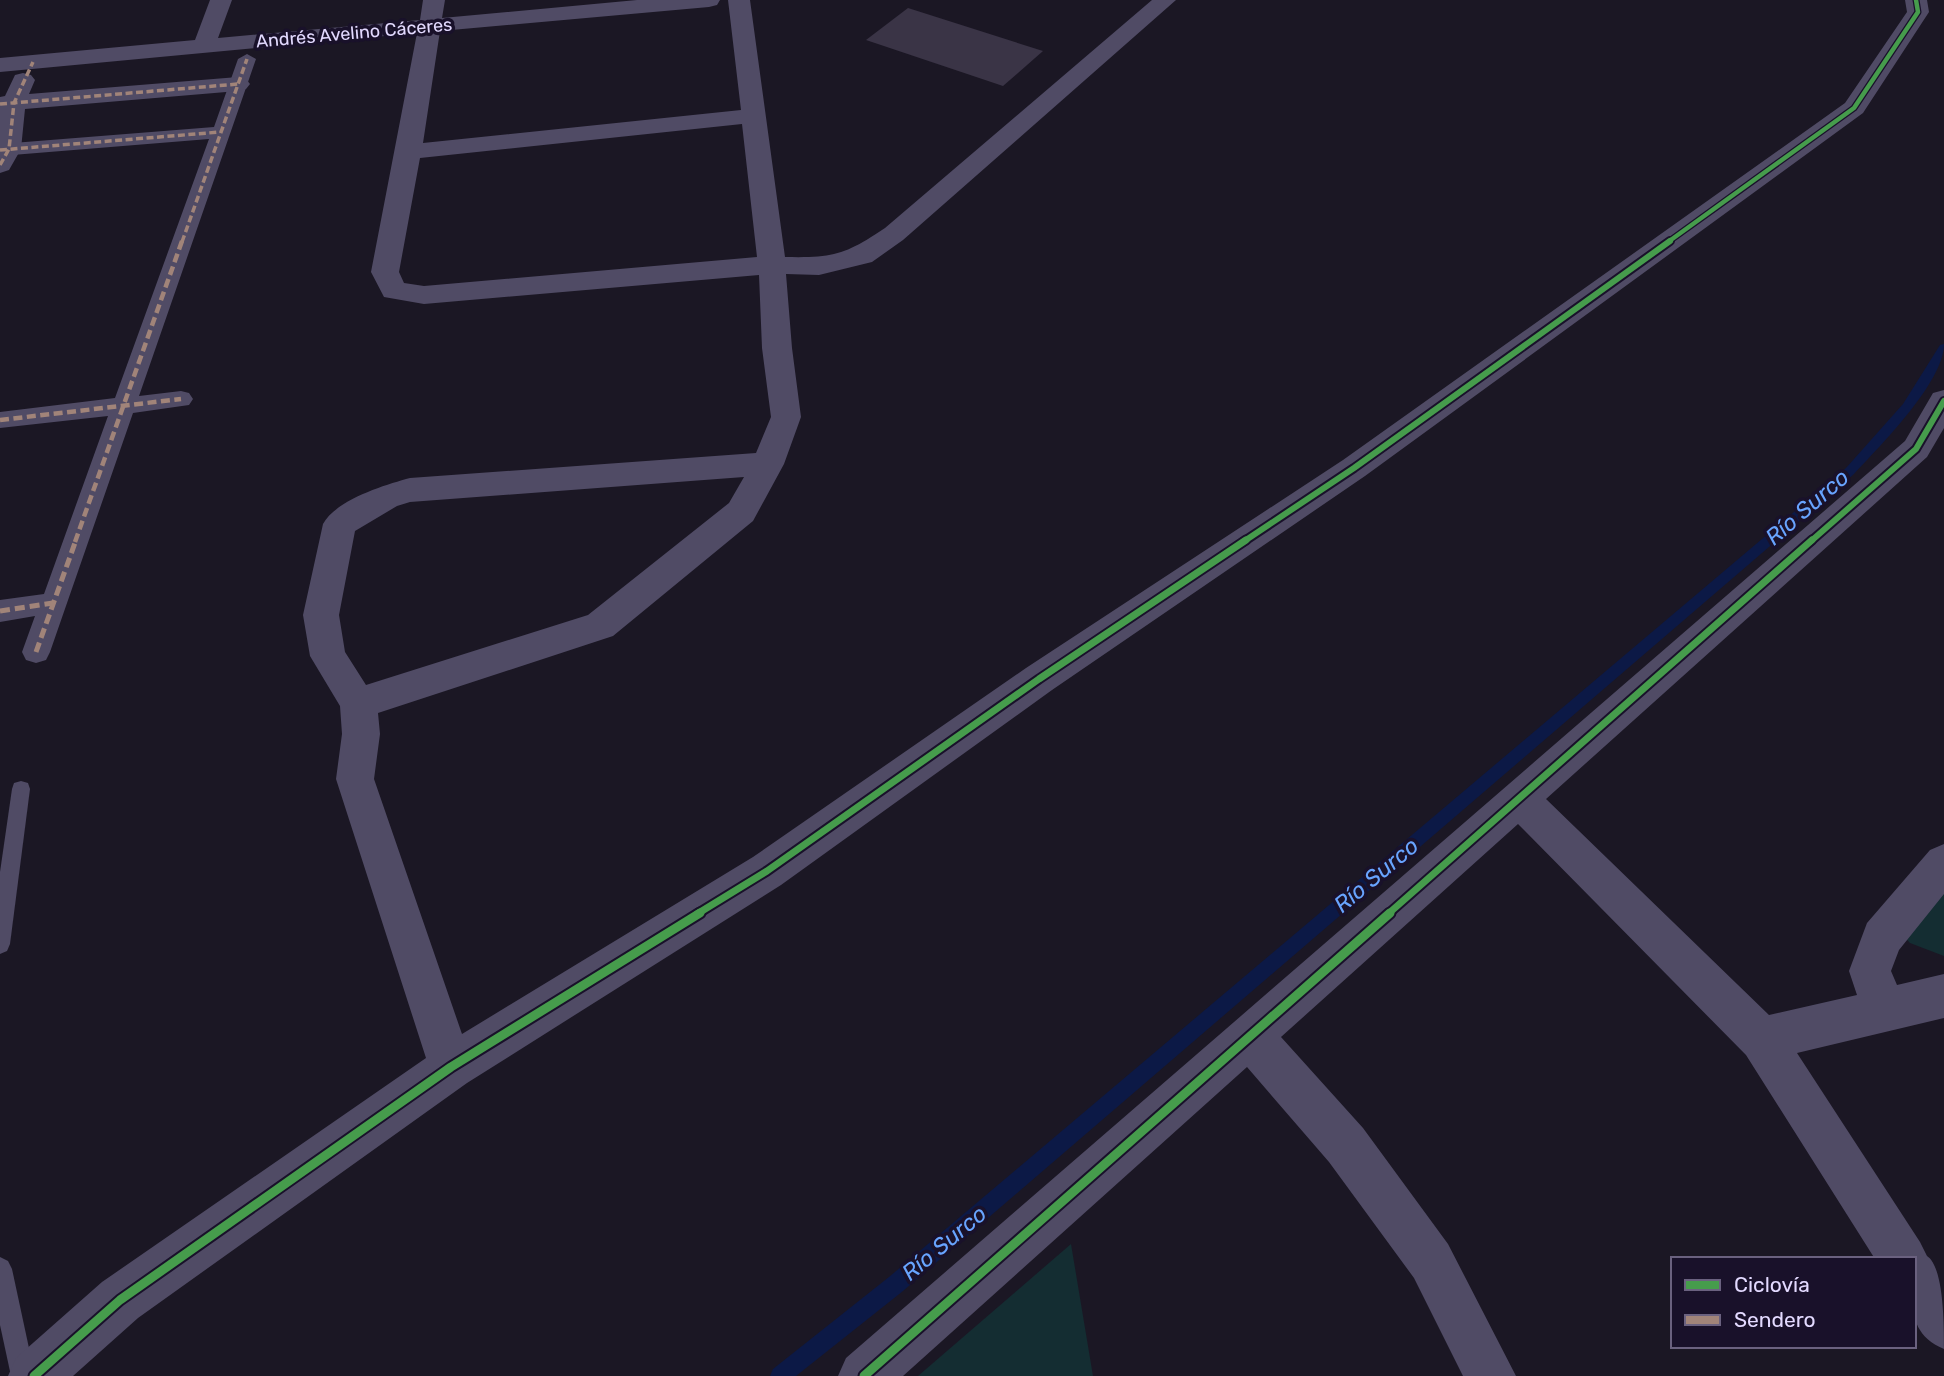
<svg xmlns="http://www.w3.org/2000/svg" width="1944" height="1376" font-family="Rubik,sans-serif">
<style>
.green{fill:#142d32}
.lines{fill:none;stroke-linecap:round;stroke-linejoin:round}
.stream{fill:#0c1946;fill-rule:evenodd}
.building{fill:#3a3446}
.service{fill:#504b65;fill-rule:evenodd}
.pedestrian{fill:#504b65;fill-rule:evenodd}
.minor{fill:#504b65;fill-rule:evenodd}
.quiet-far2{stroke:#a18479;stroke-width:3.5;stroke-dasharray:7 3.5;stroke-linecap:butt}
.quiet-far1{stroke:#a18479;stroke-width:4.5;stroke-dasharray:9 4.5;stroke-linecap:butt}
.quiet{stroke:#a18479;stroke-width:5;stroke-dasharray:10 5;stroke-linecap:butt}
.cycleway-far3-casing{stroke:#19112a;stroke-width:7}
.cycleway-far2-casing{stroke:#19112a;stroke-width:10}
.cycleway-far1-casing{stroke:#19112a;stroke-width:11}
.cycleway-casing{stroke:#19112a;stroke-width:13}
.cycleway-far3{stroke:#469c4c;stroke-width:4.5}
.cycleway-far2{stroke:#469c4c;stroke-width:6}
.cycleway-far1{stroke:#469c4c;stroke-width:7}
.cycleway{stroke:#469c4c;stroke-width:9}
.labels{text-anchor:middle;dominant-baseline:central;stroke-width:7;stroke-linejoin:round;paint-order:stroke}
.far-street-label{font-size:18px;fill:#e3daff;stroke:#19112a}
.water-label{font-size:23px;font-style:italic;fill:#68a4ff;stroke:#19112a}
</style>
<rect width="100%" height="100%" fill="#1b1724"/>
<g class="green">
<path d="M1944 865V956L1910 943 1899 931Z"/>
<path d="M1071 1244 1093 1376H918Z"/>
</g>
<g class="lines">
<path class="stream" d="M1944 344C1944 382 1880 446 1854 474L903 1291 796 1376H770L773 1369 889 1277 1846 468 1903 404 1940 345Z"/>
</g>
<path class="building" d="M908 8 1043 51 1003 86 866 40Z"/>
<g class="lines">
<g class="service">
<path d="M21 781 28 783 30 789 10 944 7 951 0 954V872L12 789 14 783Z"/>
<path d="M0 1257 8 1261 12 1269 35 1376H11L0 1325Z"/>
</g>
<path class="pedestrian" d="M247 54 256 59 139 396 181 391 189 393 193 399 189 405 133 413 50 652 46 660 36 663 26 660 22 652 35 616 0 622V600L44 594 108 416 0 428V412L115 398 209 139 0 156V144L214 127 238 59Z"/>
<g class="minor">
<path d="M210 0H232L218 38 420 20 423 0H445L442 18 637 0H720L717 5 709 7 440 31 423 143 741 110 728 0H750L785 257C833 258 845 255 885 228L1152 0H1176L903 240 872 262 819 275 786 274 792 348 801 417 784 464 753 521 613 636 378 713 380 734 374 779 462 1034 753 857 1026 668 1343 460 1845 103 1907 12 1905 0H1927L1929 12 1863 113 1365 476 1052 690 781 885 467 1083 138 1318 73 1376H8L16 1358 102 1282 426 1058 336 779 342 734 340 706 310 656 303 615 323 524C336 500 384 485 410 478L756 453 771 417 762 348 759 275 424 304 384 297 371 272 417 33 0 72V58L195 40ZM742 124 757 257 424 286 404 283 399 272 420 158ZM744 477 729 503 588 615 366 685 345 652 339 615 355 531 397 506 410 502Z"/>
<path d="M23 73 31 75 35 80 29 94 238 77 246 79 250 84 246 89 238 91 25 109 21 149 9 170 0 173V97L5 96 15 75Z"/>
<path d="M1944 390V428L1927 457 1546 799 1769 1015 1857 995 1849 971 1867 923 1930 850 1944 844V894L1899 950 1891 971 1897 985 1944 974V1018L1797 1053 1920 1242 1927 1256C1944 1267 1944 1325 1944 1349 1903 1332 1914 1297 1914 1259H1875L1746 1055 1518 824 1281 1037 1363 1128 1448 1244 1516 1376H1463L1414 1278 1329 1162 1247 1067 903 1376H838L846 1358 1905 441 1933 393Z"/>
</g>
<g class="quiet-far2">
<path d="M0 104 238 84"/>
<path d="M0 150 220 132"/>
<path d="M0 165 9 149 14 103 33 62"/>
<path d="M182 242 247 59"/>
</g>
<g class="quiet-far1">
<path d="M0 420 181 399"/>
<path d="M75 542 182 241"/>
</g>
<g class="quiet">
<path d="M0 611 53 603"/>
<path d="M36 652 76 540"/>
</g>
<defs>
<path id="cycleway-far3" d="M1668 242 1854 108 1918 12 1916 0"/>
<g id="cycleway-far2">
<path d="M1243 542 1354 468 1670 241"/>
<path d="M1810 542 1916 449 1944 401"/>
</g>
<g id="cycleway-far1">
<path d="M697 914 767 871 1039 679 1246 540"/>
<path d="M1388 914 1812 540"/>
</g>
<g id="cycleway">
<path d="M34 1376 120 1300 451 1067 700 913"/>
<path d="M864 1376 1390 913"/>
</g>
</defs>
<use href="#cycleway-far3" class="cycleway-far3-casing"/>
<use href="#cycleway-far2" class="cycleway-far2-casing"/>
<use href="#cycleway-far1" class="cycleway-far1-casing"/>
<use href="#cycleway" class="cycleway-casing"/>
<use href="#cycleway-far3" class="cycleway-far3"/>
<use href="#cycleway-far2" class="cycleway-far2"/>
<use href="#cycleway-far1" class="cycleway-far1"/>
<use href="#cycleway" class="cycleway"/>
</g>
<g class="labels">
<g class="far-street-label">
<text transform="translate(354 33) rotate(-5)">Andrés Avelino Cáceres</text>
</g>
<g class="water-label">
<text transform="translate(1807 507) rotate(-41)">Río Surco</text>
<text transform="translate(1376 875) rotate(-40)">Río Surco</text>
<text transform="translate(944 1243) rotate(-40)">Río Surco</text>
</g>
</g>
<rect x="1671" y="1257" width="245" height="91" fill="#19112a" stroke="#6a617f" stroke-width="2"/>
<rect x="1685" y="1280" width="35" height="10" fill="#469c4c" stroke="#6a617f" stroke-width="2"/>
<text x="1734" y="1292" font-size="21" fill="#e3daff">Ciclovía</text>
<rect x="1685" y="1315" width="35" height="10" fill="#a18479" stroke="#6a617f" stroke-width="2"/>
<text x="1734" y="1327" font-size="21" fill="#e3daff">Sendero</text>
</svg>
